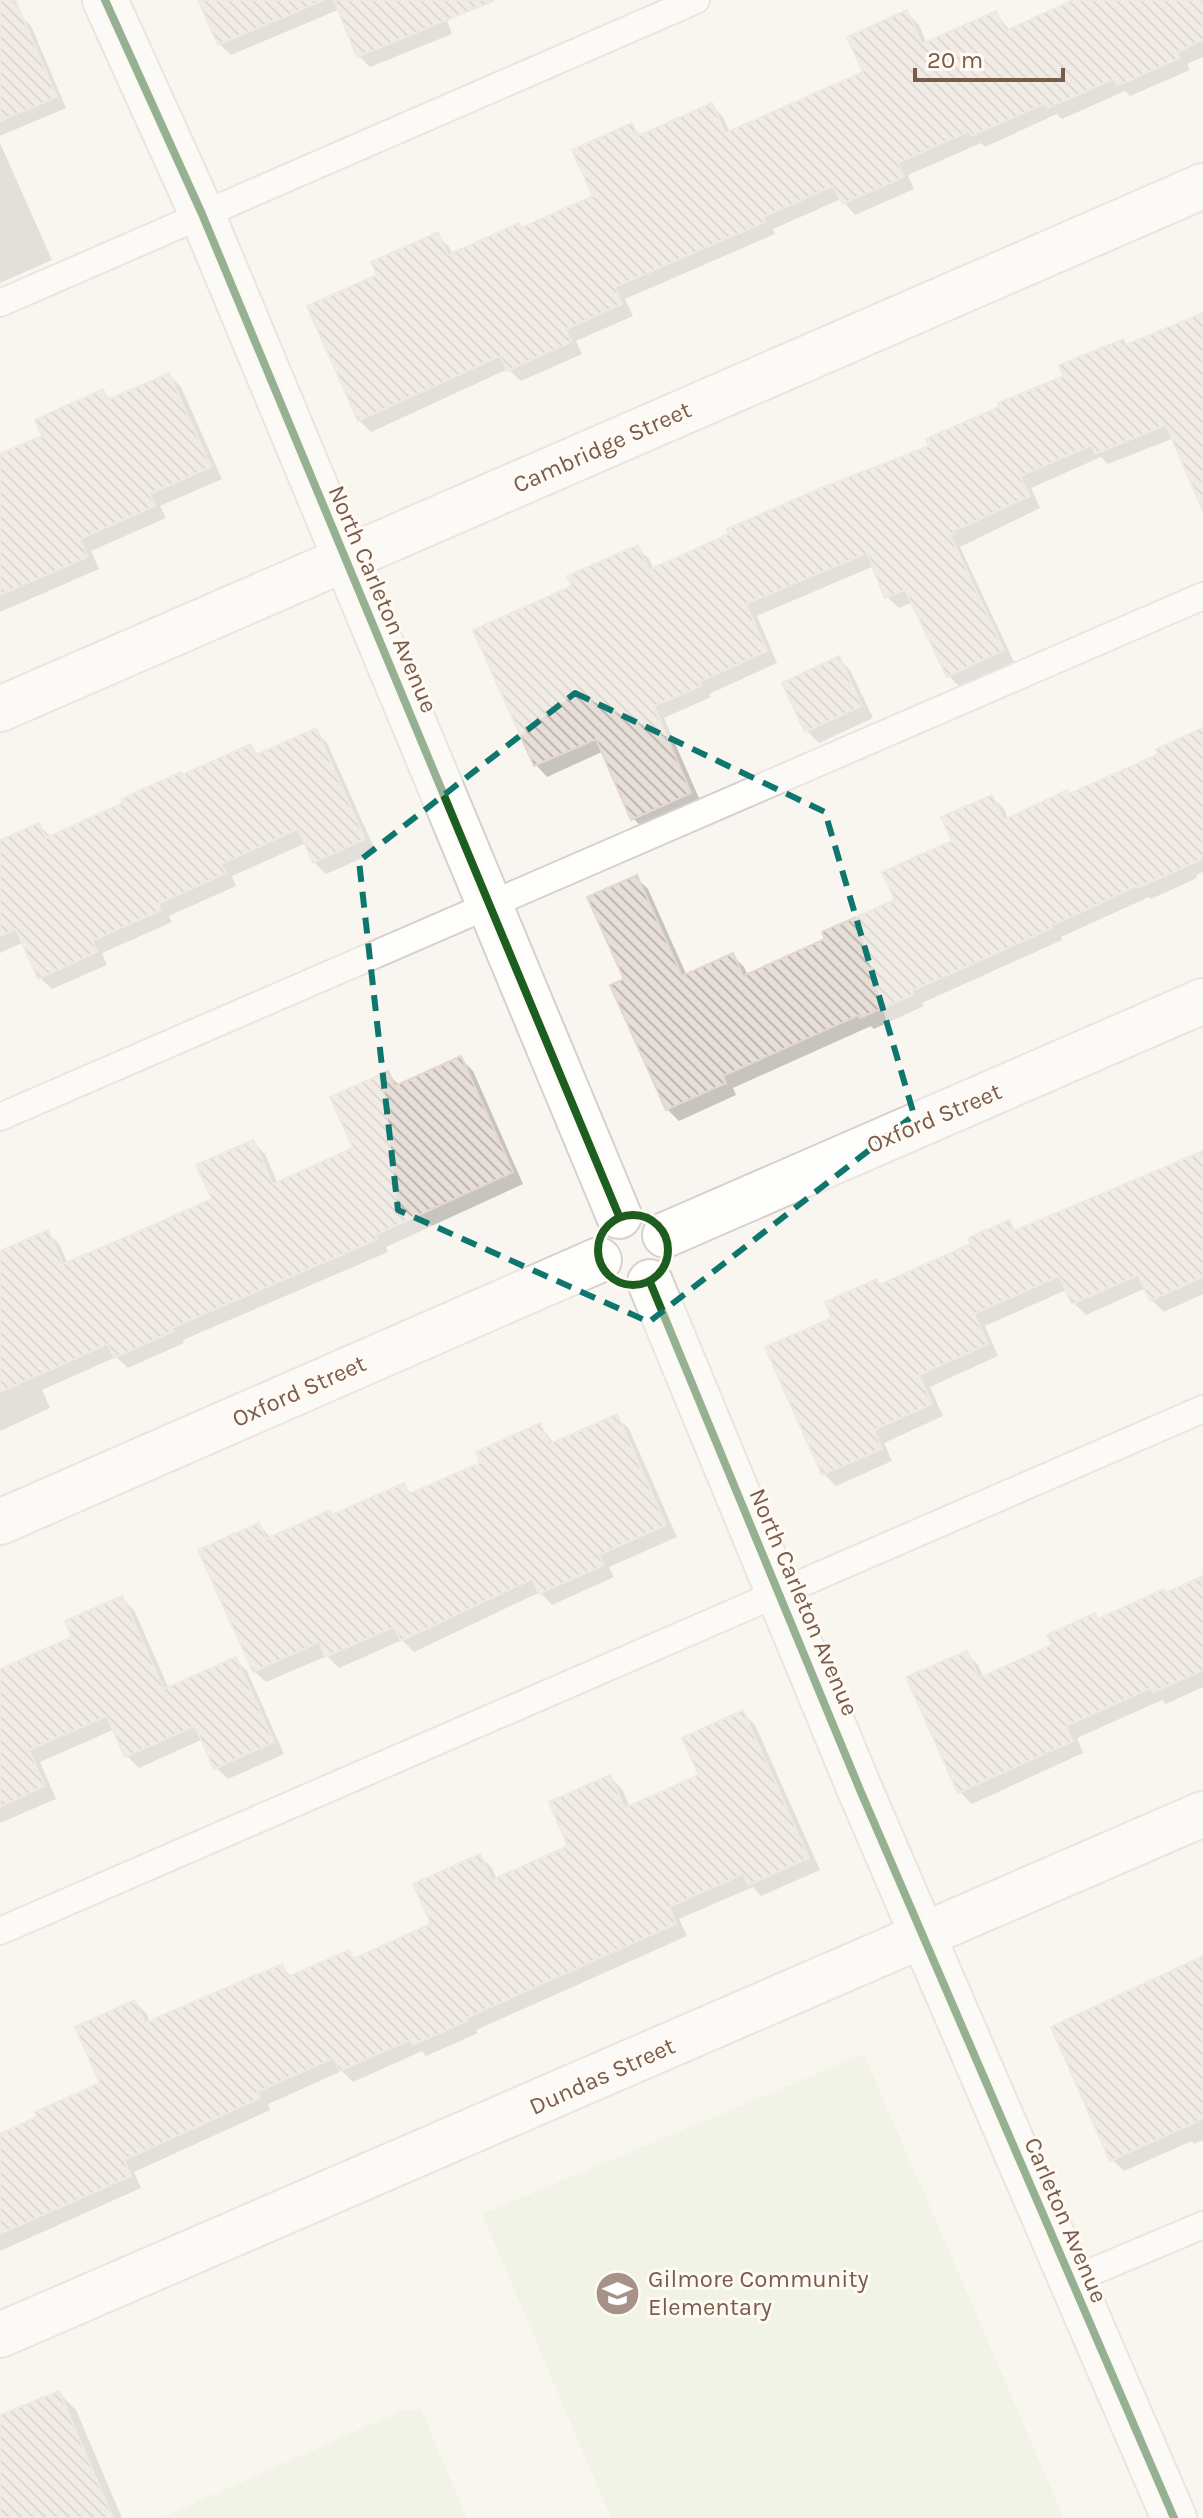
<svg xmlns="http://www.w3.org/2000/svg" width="1203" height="2518" font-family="Karla,sans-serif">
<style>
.green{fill:#e7f0db}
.shadow{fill:#0003}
.building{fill:url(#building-back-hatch);stroke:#e2d8d2;stroke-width:2}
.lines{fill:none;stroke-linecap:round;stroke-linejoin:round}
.service-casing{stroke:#d7d1cb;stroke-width:30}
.minor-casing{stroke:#d7d1cb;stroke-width:48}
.service{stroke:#fefefd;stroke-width:26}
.minor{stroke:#fefefd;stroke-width:44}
.cycleway-casing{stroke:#fffaf3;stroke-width:13}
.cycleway{stroke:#1b5e20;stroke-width:8}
.marked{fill:none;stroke:#0f766e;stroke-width:6;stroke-dasharray:16 10;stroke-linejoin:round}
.labels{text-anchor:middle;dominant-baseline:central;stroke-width:6;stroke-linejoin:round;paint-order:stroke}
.street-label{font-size:24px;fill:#7a5c4d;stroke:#fffaf3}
.poi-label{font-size:24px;fill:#7a5c4d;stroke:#fffaf3;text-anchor:start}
</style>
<defs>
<pattern id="building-back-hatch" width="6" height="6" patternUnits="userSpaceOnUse" patternTransform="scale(2)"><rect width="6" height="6" fill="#e6ded7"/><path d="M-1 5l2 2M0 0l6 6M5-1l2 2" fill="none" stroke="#bfb7b1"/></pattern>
</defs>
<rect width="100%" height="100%" fill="#f9f5f0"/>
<g class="green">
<path d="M864 2054 1064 2518H611L482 2214Z"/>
<path d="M421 2409 467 2518H161L401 2411Z"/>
</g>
<g class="shadow">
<path d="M201 0H439L452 34 370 67 359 56 340 9 231 55 219 44Z"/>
<path d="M1078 0H1203V57L1187 64 1190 70 1130 96 1125 91 1062 119 1057 114 985 147 981 143 908 175 914 189 855 215 841 199 773 229 775 234 625 299 633 316 576 341 582 354 521 381 508 369 371 432 359 420 379 276 437 235 449 247 453 255 522 230 595 197 632 126 642 136 711 105 723 117 730 133 865 73 907 13 919 25 927 44 995 13 1010 30Z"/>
<path d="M21 16 31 26 66 108 0 136V25Z"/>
<path d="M0 143 52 260 0 283Z"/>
<path d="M1203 315V501L1174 438 1108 464 1101 457 1031 488 1040 508 960 547 1014 662 961 688 949 676 914 602 899 608 887 597 874 566 757 616 777 663 709 694 711 697 664 718 702 805 644 830 633 818 604 751 547 777 536 765 574 587 637 548 649 559 654 570 932 448 1066 377 1124 341 1129 346Z"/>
<path d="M169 375 181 387 222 479 160 506 166 518 91 551 99 569 0 612V456L45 437 103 392 112 400Z"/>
<path d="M838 658 850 670 873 718 819 743 807 731Z"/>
<path d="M1203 730V872L1196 875 1197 878 1151 899 1149 897 1061 937 1062 940 922 1003 924 1006 874 1029 871 1026 733 1088 736 1095 679 1121 667 1109 626 980 636 877 648 889 687 976 732 955 744 967 748 976 828 940 897 901 954 842 992 797 1004 809 1009 820 1161 755Z"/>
<path d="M315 731 327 743 376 852 326 874 314 862 306 843 232 876 236 886 169 916 172 922 102 953 107 965 52 989 40 978 24 942 0 953V842L39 825 51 837 251 747 260 756Z"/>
<path d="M461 1059 473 1071 523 1184 386 1247 388 1252 183 1340 184 1343 128 1368 116 1357 42 1390 50 1408 0 1431V1253L47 1232 59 1244 68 1264 214 1200 253 1142 265 1154 278 1184 355 1149 387 1073 400 1086Z"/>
<path d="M1203 1152V1294L1164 1312 1152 1300 1146 1288 1086 1315 1074 1303 1068 1289 985 1326 998 1356 930 1387 943 1416 884 1443 892 1461 836 1486 824 1474 834 1319 876 1281 881 1286 973 1245 1009 1222 1017 1231Z"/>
<path d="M617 1417 629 1429 677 1537 609 1567 614 1577 552 1605 540 1592 414 1652 402 1640 339 1668 327 1656 266 1682 254 1671 259 1525 272 1539 333 1517 403 1485 413 1495 483 1464 540 1426 555 1444Z"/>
<path d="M1203 1578V1687L1166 1704 1162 1700 1077 1738 1083 1753 972 1804 960 1792 966 1653 978 1665 984 1678 1055 1646 1095 1616 1099 1620Z"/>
<path d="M122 1598 134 1610 169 1689 235 1659 247 1671 284 1754 228 1779 216 1767 203 1739 139 1768 127 1756 115 1729 40 1762 56 1799 0 1823V1671L75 1638Z"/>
<path d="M743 1713 755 1725 820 1870 761 1896 753 1887 679 1919 687 1936 476 2030 478 2033 426 2056 422 2051 353 2082 342 2071 268 2104 270 2110 134 2172 141 2188 0 2251V2136L40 2118 103 2084 135 2002 147 2014 150 2023 282 1967 292 1977 348 1953 356 1960 434 1925 480 1856 492 1868 497 1880 571 1847 610 1777 622 1789 630 1808 702 1776Z"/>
<path d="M1203 1957V2140L1194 2144 1192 2141 1124 2171 1112 2159Z"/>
<path d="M59 2393 76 2410 122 2518H0V2418Z"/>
</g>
<g class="building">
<path d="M0 0H15L57 97 0 121Z"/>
<path d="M198 0H324L218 45Z"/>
<path d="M334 0H493V1L357 57Z"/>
<path d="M1073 0H1203V40L1177 52 1180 58 1117 86 1114 79 1048 108 1046 103 971 136 969 131 898 163 904 177 842 204 833 186 763 217 765 222 615 287 622 304 566 329 571 342 507 371 500 356 358 421 307 306 377 275 371 262 438 232 448 255 519 223 521 228 593 196 572 150 632 123 638 136 712 103 725 133 863 72 847 37 907 10 922 44 996 11 1005 31Z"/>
<path d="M1203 313V511L1166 425 1095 454 1092 445 1020 476 1030 496 954 531 955 533 950 535 1004 650 947 677 905 590 885 598 867 553 746 604 767 651 699 682 701 686 654 706 691 793 631 820 596 739 534 766 473 630 572 586 567 576 638 545 649 570 729 534 727 529 819 489 929 446 926 439 999 407 998 403 1064 376 1059 365 1124 339 1126 345Z"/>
<path d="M169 373 211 467 150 494 155 506 80 539 88 557 0 595V454L42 436 35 420 103 389 108 400Z"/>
<path d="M839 656 862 706 805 732 782 683Z"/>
<path d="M316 728 365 839 313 863 298 829 221 864 226 873 158 904 161 910 92 941 97 952 38 979 16 929 0 936V840L39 823 46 838 123 803 121 799 181 772 182 775 251 744 256 755Z"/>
<path d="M1203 728V859L1138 888 1137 886 1051 926 1052 928 912 991 913 995 860 1018 859 1015 723 1076 726 1083 666 1110 610 985 624 979 587 897 637 875 682 976 733 953 743 976 825 939 822 932 895 900 882 872 952 841 941 817 992 795 1004 820 1067 790 1069 794 1159 754 1156 749Z"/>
<path d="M461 1056 513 1172 375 1235 378 1239 172 1328 174 1331 114 1358 108 1344 0 1392V1251L48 1230 63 1264 131 1235 212 1199 196 1165 253 1140 273 1184 353 1148 330 1097 388 1071 395 1086Z"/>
<path d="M1203 1151V1277L1150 1301 1138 1275 1072 1304 1059 1276 974 1314 988 1344 919 1375 932 1404 874 1430 882 1449 822 1475 765 1347 832 1318 825 1302 877 1279 879 1285 971 1244 968 1238 1009 1220 1014 1231Z"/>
<path d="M617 1414 666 1525 599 1555 604 1565 539 1594 532 1579 401 1641 394 1627 325 1657 319 1642 253 1672 198 1550 259 1523 266 1539 330 1510 332 1515 404 1483 409 1494 480 1463 476 1452 540 1423 550 1444Z"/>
<path d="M1203 1576V1670L1153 1693 1151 1688 1066 1726 1073 1741 958 1793 906 1677 967 1651 979 1678 1052 1645 1047 1635 1095 1613 1098 1619 1164 1589 1166 1593Z"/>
<path d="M122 1596 164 1689 236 1657 274 1742 214 1769 195 1726 125 1757 107 1716 29 1750 45 1786 0 1807V1669L72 1637 65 1621Z"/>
<path d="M743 1710 809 1858 748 1885 743 1874 669 1907 676 1924 466 2018 467 2021 413 2045 410 2040 339 2071 333 2058 257 2092 260 2098 124 2160 131 2176 0 2234V2134L37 2117 35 2112 100 2083 75 2027 135 2000 145 2023 282 1964 288 1977 349 1950 353 1959 431 1924 413 1884 480 1854 492 1880 568 1846 549 1802 610 1775 625 1808 699 1775 682 1738Z"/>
<path d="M1203 1956V2119L1110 2161 1051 2027Z"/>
<path d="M59 2391 113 2518H0V2415Z"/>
</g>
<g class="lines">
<defs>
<g id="service">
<path d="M0 303 696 0"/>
<path d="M0 1117 1203 596"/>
<path d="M0 1931 1203 1409"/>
<path d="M1070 2281 1203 2225"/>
</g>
<g id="minor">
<path d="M105 0 202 214 619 1216"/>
<path d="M0 709 1203 186"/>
<path d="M665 1235 1203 1001"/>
<path d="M650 1282 860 1790 1174 2518"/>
<path d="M0 1522 599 1260"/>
<path d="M0 2335 1203 1814"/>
</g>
</defs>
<use href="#service" class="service-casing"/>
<use href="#minor" class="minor-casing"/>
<use href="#service" class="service"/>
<use href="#minor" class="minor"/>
<defs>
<g id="cycleway">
<path d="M105 0 202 214 619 1216"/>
<circle cx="633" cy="1250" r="35"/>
<path d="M650 1282 860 1790 1174 2518"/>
</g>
</defs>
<use href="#cycleway" class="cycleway-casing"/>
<use href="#cycleway" class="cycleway"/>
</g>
<path d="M0 0H1203V2518H0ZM575 693 825 812 914 1115 649 1322 398 1210 359 861Z" fill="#f9f5f0" fill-opacity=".55" fill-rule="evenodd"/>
<path class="marked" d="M575 693 825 812 914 1115 649 1322 398 1210 359 861Z"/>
<defs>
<symbol id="school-disc" viewBox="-11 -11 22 22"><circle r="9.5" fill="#a69286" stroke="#fffaf3"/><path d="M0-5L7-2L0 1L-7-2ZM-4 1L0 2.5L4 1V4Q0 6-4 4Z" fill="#fff"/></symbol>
</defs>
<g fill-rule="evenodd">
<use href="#school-disc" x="592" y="2268" width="51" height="51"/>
</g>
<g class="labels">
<g class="street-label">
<text transform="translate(602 447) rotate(-24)">Cambridge Street</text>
<text transform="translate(383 599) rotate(67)">North Carleton Avenue</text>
<text transform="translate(934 1118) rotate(-23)">Oxford Street</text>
<text transform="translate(299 1391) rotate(-24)">Oxford Street</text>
<text transform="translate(804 1602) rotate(67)">North Carleton Avenue</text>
<text transform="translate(602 2076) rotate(-24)">Dundas Street</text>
<text transform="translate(1066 2220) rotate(67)">Carleton Avenue</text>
</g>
<g class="poi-label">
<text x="648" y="2279">Gilmore Community<tspan x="648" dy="28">Elementary</tspan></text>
</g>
</g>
<path d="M915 68v12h148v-12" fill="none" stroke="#7a5c4d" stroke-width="4"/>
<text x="927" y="68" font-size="24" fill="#7a5c4d" stroke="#fffaf3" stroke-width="6" paint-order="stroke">20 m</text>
</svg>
